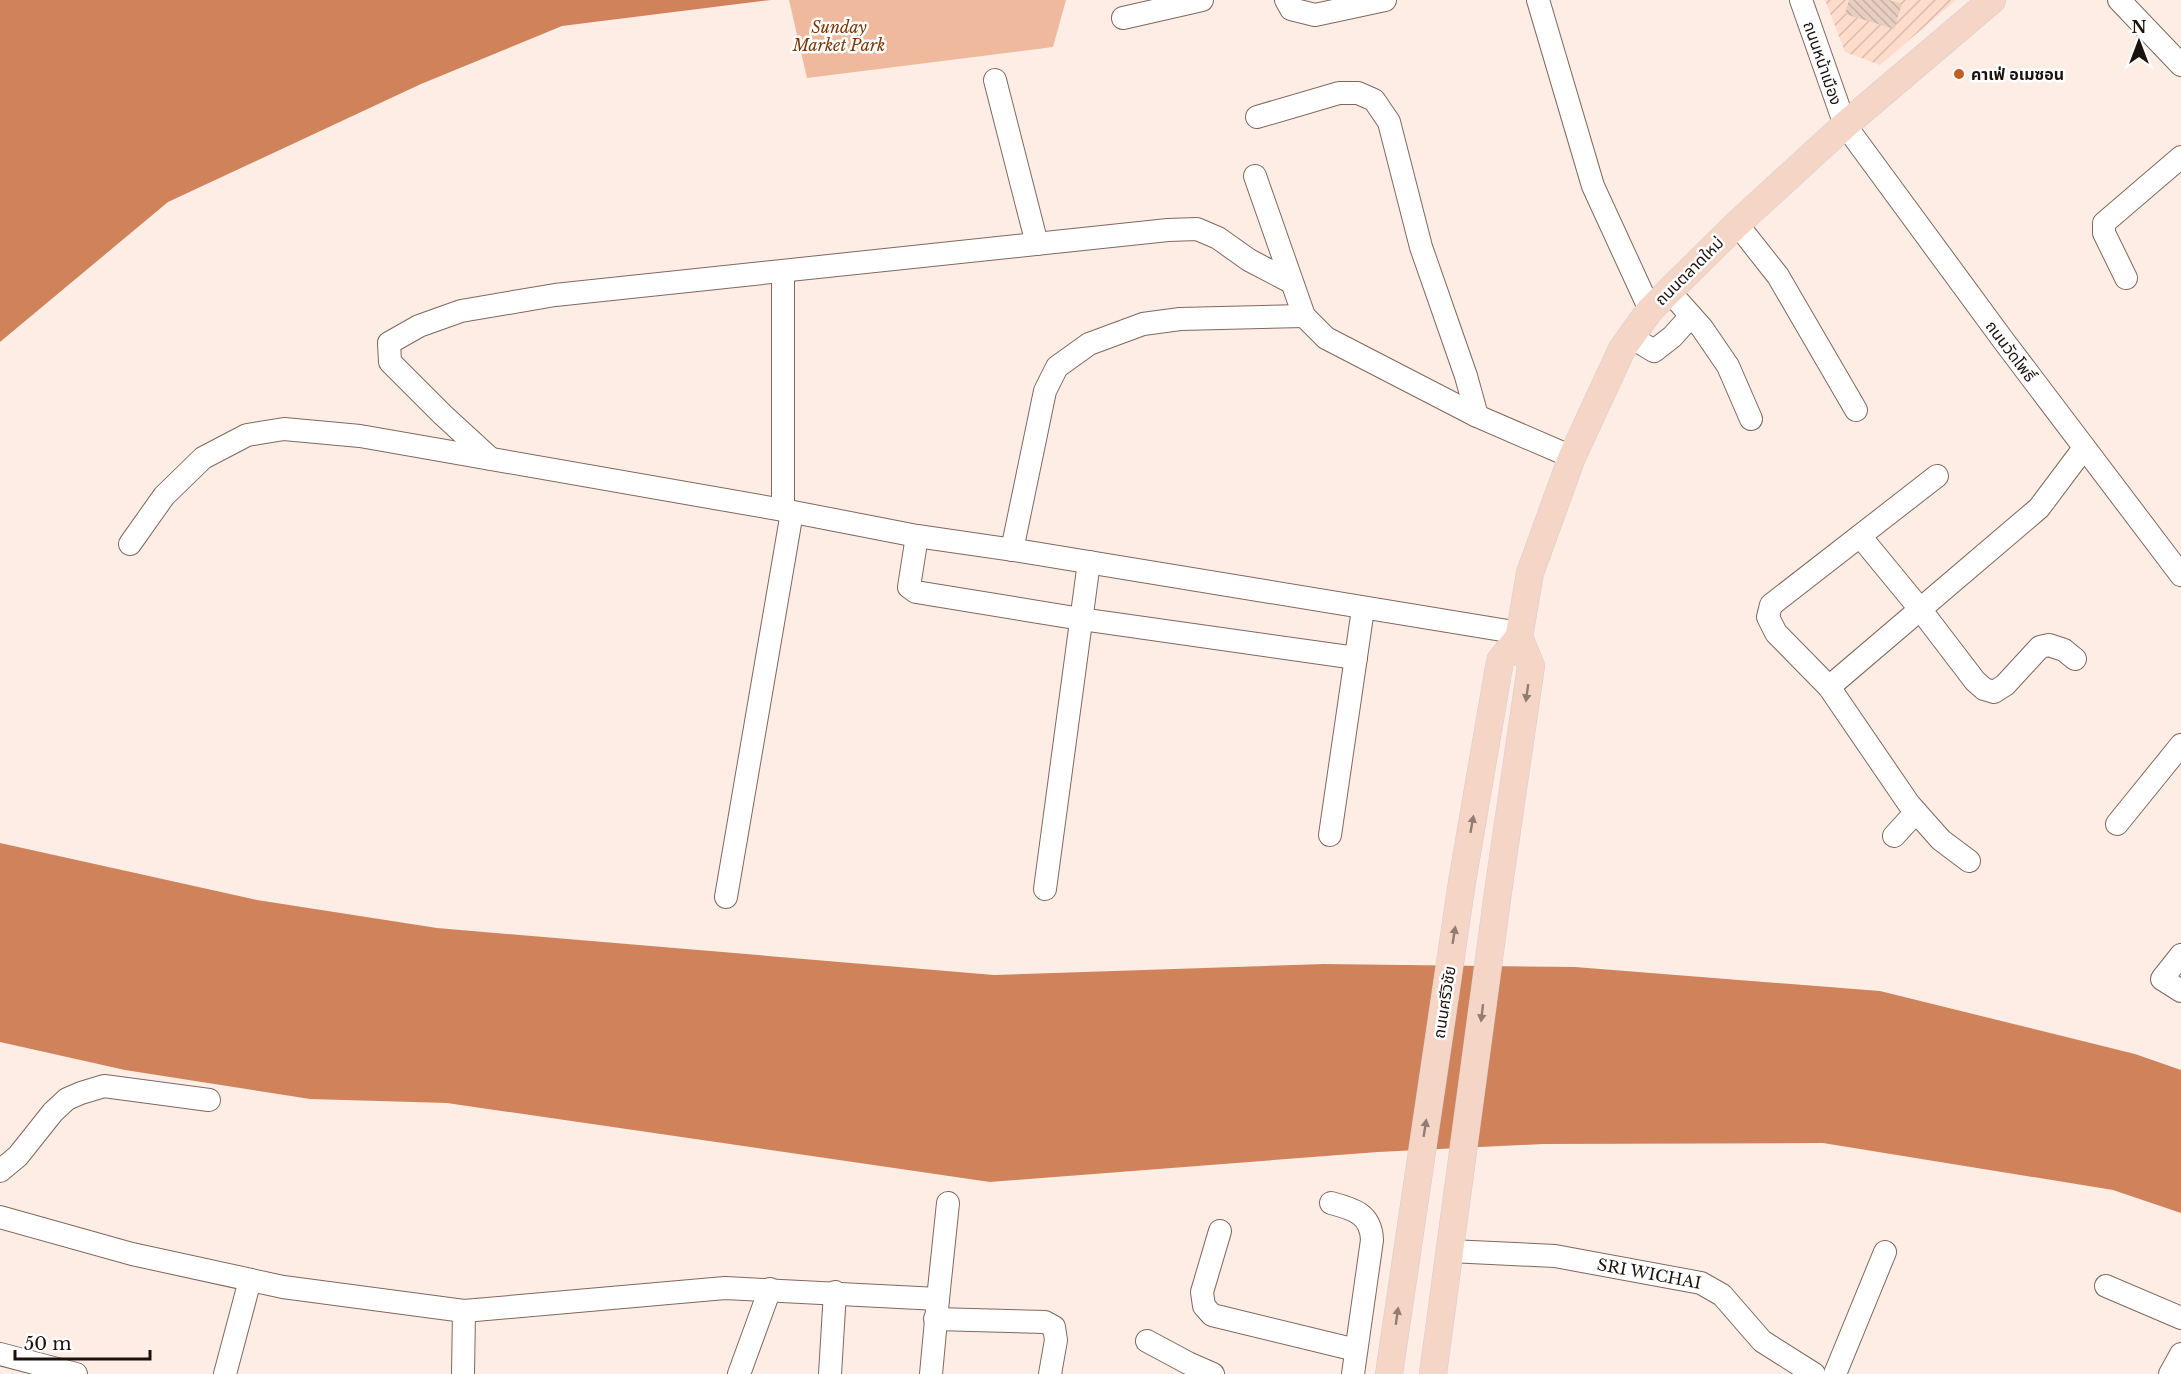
<svg xmlns="http://www.w3.org/2000/svg" width="2181" height="1374" font-family="'Libre Baskerville','Noto Sans Thai',serif">
<style>
.industrial{fill:url(#industrial-furrows)}
.park{fill:#efb99d}
.water{fill:#d0835b}
.building{fill:url(#building-back-hatch)}
.lines{fill:none;stroke-linecap:round;stroke-linejoin:round}
.minor-casing{stroke:#80685d;stroke-width:24}
.major-casing{stroke:#d1d0cf;stroke-width:28}
.minor{stroke:#fff;stroke-width:22}
.major{stroke:#f5d5c5;stroke-width:27}
.oneway{fill:#937d73}
.poi-dot{fill:#c26023;stroke:#fefefe;stroke-width:2}
.labels{text-anchor:middle;dominant-baseline:central;stroke-width:5;stroke-linejoin:round;paint-order:stroke}
.park-label{font-size:16px;font-style:italic;fill:#7c3503;stroke:#fefefe}
.street-label{font-size:16px;fill:#1b120e;stroke:#fefefe}
.poi-label{font-size:16px;font-weight:bold;fill:#1b120e;stroke:#fefefe;text-anchor:start}
</style>
<defs>
<pattern id="industrial-furrows" width="10" height="10" patternUnits="userSpaceOnUse" patternTransform="scale(1.5)"><rect width="10" height="10" fill="#fedbca"/><path d="M-1 1l2-2M0 10L10 0M9 11l2-2" fill="none" stroke="#d9bbac"/></pattern>
<pattern id="building-back-hatch" width="6" height="6" patternUnits="userSpaceOnUse" patternTransform="scale(1.5)"><rect width="6" height="6" fill="#e8cec0"/><path d="M-1 5l2 2M0 0l6 6M5-1l2 2" fill="none" stroke="#c6b0a4"/></pattern>
</defs>
<rect width="100%" height="100%" fill="#fdede5"/>
<path class="industrial" d="M1825 0H1956L1880 65 1845 52Z"/>
<path class="park" d="M789 0H1066L1053 47 807 78Z"/>
<g class="water">
<path d="M0 0H771L562 26 421 84 168 202 0 342Z"/>
<path d="M0 843 257 900 437 928 994 975 1324 964 1575 967 1880 991 2135 1054 2181 1070V1213L2113 1190 1823 1143 1543 1144 1378 1152 990 1182 447 1103 310 1099 125 1070 0 1042Z"/>
</g>
<path class="building" d="M1849 0H1888L1902 4 1894 29 1845 14Z"/>
<g class="lines">
<defs>
<g id="minor">
<path d="M1286 0 1291 9 1315 15 1385 0"/>
<path d="M1538 0 1593 186 1650 310"/>
<path d="M1801 0 1845 125 2003 340 2181 575"/>
<path d="M2119 0 2181 65"/>
<path d="M1123 18 1202 0"/>
<path d="M995 80 1037 244"/>
<path d="M1257 117 1339 93H1358L1374 100 1389 122 1421 247 1466 376 1477 416"/>
<path d="M1255 176 1304 316 1326 338 1477 416 1572 457"/>
<path d="M1737 224 1778 276 1856 410"/>
<path d="M783 272V510"/>
<path d="M2126 278 2104 233V223L2181 157"/>
<path d="M1669 291 1702 328 1728 366 1751 419"/>
<path d="M1631 337 1654 351 1672 337 1691 316"/>
<path d="M491 459 443 415 390 362 389 343 419 326 461 311 555 295 1168 230 1197 229 1218 238 1249 260 1291 282"/>
<path d="M1937 476 1771 605 1768 617 1776 633 1829 687 1909 804 1941 840 1969 861"/>
<path d="M917 536 909 587 916 592 1081 619 1356 658"/>
<path d="M1860 536 1920 609 1975 681 1984 689 1994 692 2005 685 2040 647 2049 645 2064 650 2075 659"/>
<path d="M130 544 164 496 203 458 247 435 284 429 360 436 783 510 917 536 1027 552 1520 633"/>
<path d="M1012 550 1045 391 1057 367 1089 344 1143 324 1180 319 1304 316"/>
<path d="M1829 687 2039 508 2084 448"/>
<path d="M2117 824 2181 745"/>
<path d="M1330 835 1363 609"/>
<path d="M1894 836 1916 812"/>
<path d="M1045 889 1089 562"/>
<path d="M726 897 792 512"/>
<path d="M2181 955 2162 979 2181 991"/>
<path d="M0 1171 18 1156 53 1112 67 1099 81 1093 104 1086 209 1100"/>
<path d="M1331 1203C1354 1209 1371 1214 1372 1240L1353 1374"/>
<path d="M0 1217 132 1254 283 1287 464 1311 725 1288 938 1299 931 1374"/>
<path d="M1220 1231 1202 1292 1204 1306 1212 1315 1356 1350"/>
<path id="s1" d="M1450 1251 1555 1256 1701 1283 1722 1295 1762 1341 1814 1374"/>
<path d="M2106 1286 2181 1318"/>
<path d="M938 1299 948 1203"/>
<path d="M935 1319 1045 1322 1054 1327 1056 1340 1050 1374"/>
<path d="M1147 1341 1188 1363 1213 1374"/>
<path d="M0 1354 76 1374"/>
<path d="M225 1374 250 1280"/>
<path d="M463 1374 464 1311"/>
<path d="M739 1374 770 1289"/>
<path d="M830 1374 835 1292"/>
<path d="M1835 1374 1885 1252"/>
<path d="M2170 1374 2181 1354"/>
</g>
<g id="major">
<path d="M1389 1374 1462 882 1500 661 1519 637 1530 573 1572 457 1622 349 1650 310 1737 224 1845 125 1992 0"/>
<path d="M1433 1374 1498 892 1531 666 1519 637"/>
</g>
</defs>
<use href="#minor" class="minor-casing"/>
<use href="#major" class="major-casing"/>
<use href="#minor" class="minor"/>
<use href="#major" class="major"/>
</g>
<defs><path id="oneway-solid" d="M-6-.8H1V-3.2L6.5 0L1 3.2V.8H-6Z" transform="scale(1.5)"/></defs>
<g class="oneway">
<use href="#oneway-solid" transform="translate(1527 693) rotate(98)"/>
<use href="#oneway-solid" transform="translate(1472 824) rotate(-80)"/>
<use href="#oneway-solid" transform="translate(1454 935) rotate(-81)"/>
<use href="#oneway-solid" transform="translate(1482 1013) rotate(97)"/>
<use href="#oneway-solid" transform="translate(1425 1128) rotate(-81)"/>
<use href="#oneway-solid" transform="translate(1397 1316) rotate(-82)"/>
</g>
<circle class="poi-dot" cx="1959" cy="74" r="6"/>
<g class="labels">
<g class="park-label">
<text x="839" y="27">Sunday<tspan x="839" dy="18">Market Park</tspan></text>
</g>
<g class="street-label">
<text transform="translate(1823 63) rotate(71)">ถนนหน้าเมือง</text>
<text transform="translate(1689 271) rotate(-45)">ถนนตลาดใหม่</text>
<text transform="translate(2011 351) rotate(53)">ถนนวัดโพธิ์</text>
<text transform="translate(1444 1002) rotate(-81)">ถนนศรีวิชัย</text>
<text stroke="none"><textPath href="#s1" startOffset="201">SRI WICHAI</textPath></text>
</g>
<g class="poi-label">
<text x="1971" y="74">คาเฟ่ อเมซอน</text>
</g>
</g>
<g transform="translate(2139 42)" stroke="#fefefe" stroke-width="4.5" paint-order="stroke">
<path d="M0-4.5L10 22L0 15L-10 22Z" fill="#1b120e"/>
<text y="-9" font-size="16" font-weight="bold" text-anchor="middle" fill="#1b120e">N</text>
</g>
<path d="M15 1350v9h135v-9" fill="none" stroke="#1b120e" stroke-width="3"/>
<text x="24" y="1350" font-size="18" fill="#1b120e" stroke="#fefefe" stroke-width="4.5" paint-order="stroke">50 m</text>
</svg>
